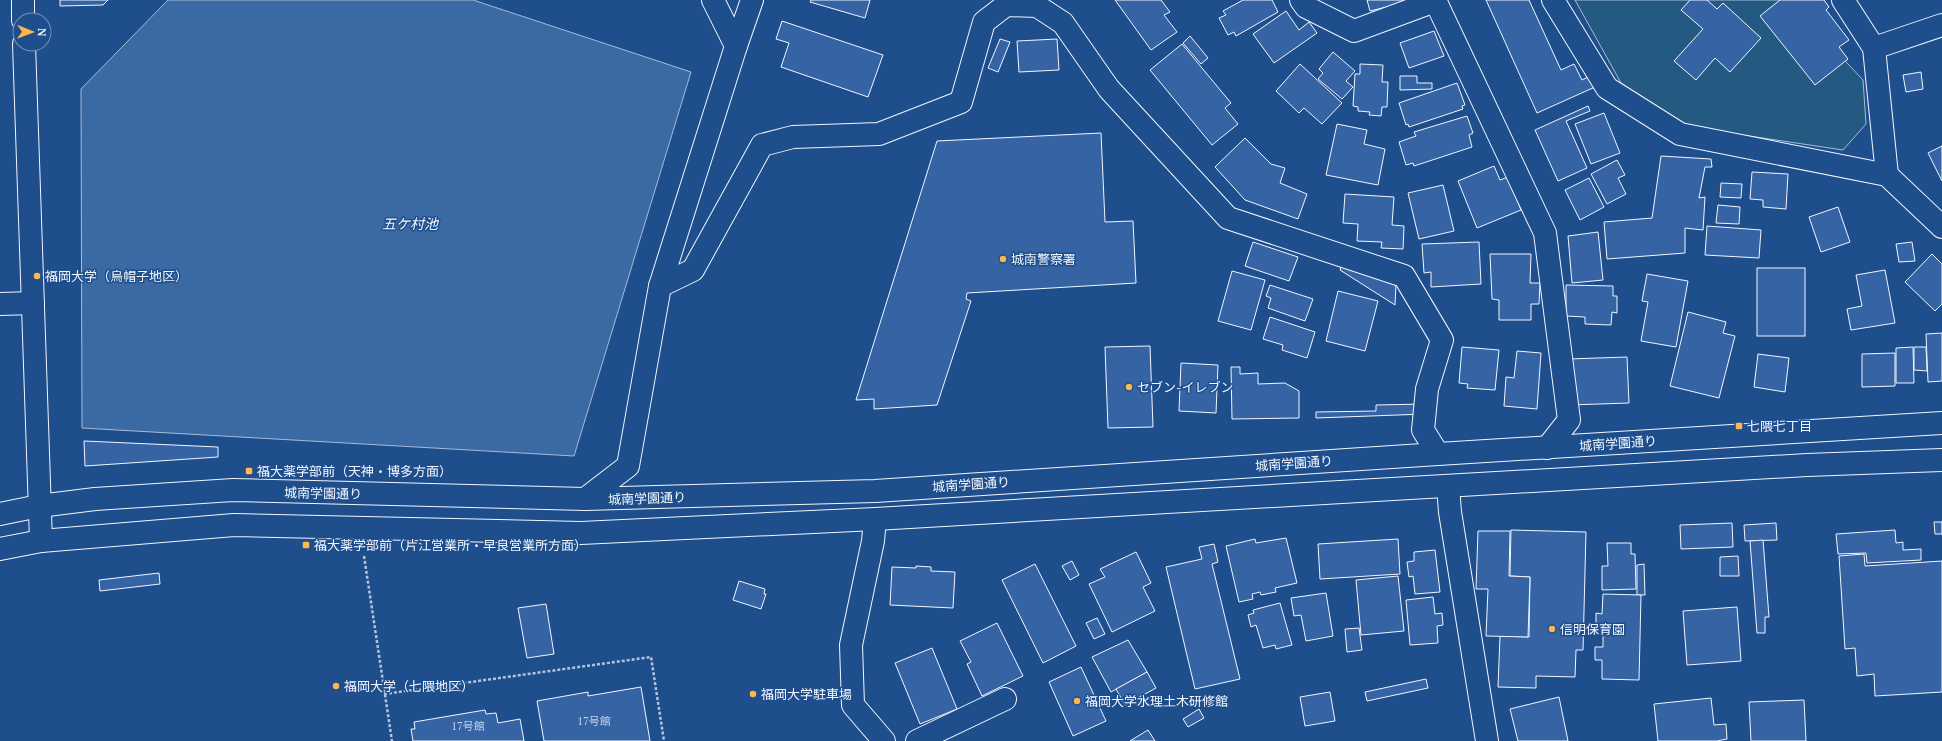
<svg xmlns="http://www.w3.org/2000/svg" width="1942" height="741" font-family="'PT Serif','Noto Sans JP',serif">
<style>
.green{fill:#245a82;stroke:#a8bbd7}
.water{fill:#3b69a3;stroke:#a8bbd7}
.building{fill:#3563a3;stroke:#f2f6ff}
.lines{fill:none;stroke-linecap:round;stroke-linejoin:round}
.minor-casing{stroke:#f2f6ff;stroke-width:24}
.path{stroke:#b3c4dc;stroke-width:2.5;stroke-dasharray:3 2;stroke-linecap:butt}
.minor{stroke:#1f4e8c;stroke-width:22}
.poi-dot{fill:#ffb74d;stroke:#1f4e8c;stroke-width:1.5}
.labels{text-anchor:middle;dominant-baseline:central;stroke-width:3;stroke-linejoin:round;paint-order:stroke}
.number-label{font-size:11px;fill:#c3d1e8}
.poi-label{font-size:13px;fill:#f2f6ff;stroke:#1f4e8c;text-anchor:start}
.street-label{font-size:13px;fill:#f2f6ff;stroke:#1f4e8c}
.water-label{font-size:14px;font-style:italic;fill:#f2f6ff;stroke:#1f4e8c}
</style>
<rect width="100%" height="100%" fill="#1f4e8c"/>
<path class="green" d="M1575 0H1788L1863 80 1866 124 1843 150 1689 127 1621 83Z"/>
<path class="water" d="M168 0H473L691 72 574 456 82 428 81 89Z"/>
<g class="building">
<path d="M60 0H108L103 5 60 6Z"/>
<path d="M811 0H870L865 18 810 2Z"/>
<path d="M1115 0H1161L1170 12 1164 15 1177 32 1151 50Z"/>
<path d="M1243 0H1272L1278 12 1236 36 1234 32 1228 35 1219 18 1226 15 1223 11Z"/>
<path d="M1367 0H1403V3L1370 11Z"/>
<path d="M1486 0H1529L1561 70 1574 64 1582 80 1590 76 1595 87 1537 113Z"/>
<path d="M1690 0H1707L1717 9 1723 3 1761 38 1730 72 1715 58 1696 80 1674 61 1703 29 1681 10Z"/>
<path d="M1780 0H1824L1829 7 1826 10 1849 40 1839 47 1848 59 1815 85 1760 16Z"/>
<path d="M1286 11 1299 30 1309 22 1317 33 1274 63 1253 34Z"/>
<path d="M782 21 883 55 868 97 781 67 789 43 776 39Z"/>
<path d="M1434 31 1444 56 1409 68 1400 43Z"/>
<path d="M1190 36 1208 58 1201 64 1183 43Z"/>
<path d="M1000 39 1010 42 998 72 988 68Z"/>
<path d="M1057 39 1059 70 1019 72 1017 41Z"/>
<path d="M1182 44 1231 103 1225 108 1238 124 1212 145 1150 70Z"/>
<path d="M1333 52 1355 71 1346 81 1353 87 1342 99 1318 79 1323 73 1319 69Z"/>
<path d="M1300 64 1342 103 1322 124 1304 108 1299 113 1276 91Z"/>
<path d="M1360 64 1383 65 1382 82H1388L1387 107H1382L1381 116 1369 115 1370 112 1358 111V107L1353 106 1355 74H1360Z"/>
<path d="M1921 72 1923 89 1906 92 1903 75Z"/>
<path d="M1400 76H1417V83H1432V89L1400 90Z"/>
<path d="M1457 83 1465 105 1462 106 1463 109 1409 127 1408 124 1406 125 1399 103Z"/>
<path d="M1588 106 1590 111 1566 121 1587 168 1558 181 1535 130Z"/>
<path d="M1604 113 1620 153 1591 164 1575 124Z"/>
<path d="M1467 116 1473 133 1469 135 1472 147 1414 166 1413 163 1406 165 1399 142 1416 136 1414 132Z"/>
<path d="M1337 124 1367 130 1364 144 1385 149 1378 185 1326 175Z"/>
<path d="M1101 133 1105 222 1133 221 1136 283 967 293 966 299 971 301 937 405 874 409V399L856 400 937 141Z"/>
<path d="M1245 138 1271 164 1285 168 1280 183 1307 194 1298 219 1245 200 1215 167Z"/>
<path d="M1942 146V181L1928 153Z"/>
<path d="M1661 156 1711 159 1712 167H1705L1699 198 1705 197 1703 230 1685 228V253L1607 259 1604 222 1652 218Z"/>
<path d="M1617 160 1625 175 1618 178 1626 194 1607 204 1591 174Z"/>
<path d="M1494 166 1500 180 1508 177 1521 210 1477 228 1458 181Z"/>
<path d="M1752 172 1788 174 1786 209 1763 207V200L1750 199Z"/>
<path d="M1589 178 1604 207 1580 220 1565 190Z"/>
<path d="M1721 183 1742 184 1741 198 1720 197Z"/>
<path d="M1443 185 1454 231 1419 239 1408 193Z"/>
<path d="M1345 194 1394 197 1392 225 1404 226 1403 249 1381 248 1382 242 1357 241 1358 224 1343 223Z"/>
<path d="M1718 205 1740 207 1739 224 1716 223Z"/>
<path d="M1838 207 1850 242 1821 252 1809 217Z"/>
<path d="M1707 226 1761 230 1759 258 1705 255Z"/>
<path d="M1598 232 1603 280 1572 283 1568 236Z"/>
<path d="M1253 242 1298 257 1289 281 1245 266Z"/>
<path d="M1479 242 1481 284 1431 287V272L1424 273 1422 244Z"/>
<path d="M1912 242 1915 261 1899 262 1896 244Z"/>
<path d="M1490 254H1531L1530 283H1540L1539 304H1531V320H1499V300L1492 299Z"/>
<path d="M1932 254 1942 264V304L1935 311 1905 282Z"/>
<path d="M1342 264 1396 284 1395 305 1340 270Z"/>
<rect x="1757" y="268" width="48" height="68"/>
<path d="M1885 270 1895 323 1851 330 1847 309 1862 306 1856 275Z"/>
<path d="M1232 271 1265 280 1251 330 1218 321Z"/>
<path d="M1647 274 1688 281 1676 347 1641 341 1648 302 1642 301Z"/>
<path d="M1270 285 1313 299 1305 321 1268 308 1271 298 1266 296Z"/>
<path d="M1566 285 1613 286V296H1617V313L1612 312 1611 325 1585 324V317L1566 316Z"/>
<path d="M1338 291 1378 301 1365 351 1326 341Z"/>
<path d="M1688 312 1726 322 1723 333 1735 336 1719 398 1670 386Z"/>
<path d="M1270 317 1315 332 1307 358 1282 350 1283 345 1263 339Z"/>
<path d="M1942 333V381L1928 382 1926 334Z"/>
<path d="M1150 346 1153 427 1108 428 1105 347Z"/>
<path d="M1462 347 1499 350 1495 390 1467 388 1468 384 1459 383Z"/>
<path d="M1913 347 1914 383H1896V348Z"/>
<path d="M1914 347H1926L1927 371 1914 370Z"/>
<path d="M1517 351 1541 353 1537 409 1504 406 1506 377 1514 378Z"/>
<path d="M1895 353V386L1862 387V354Z"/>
<path d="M1758 354 1789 358 1785 392 1754 387Z"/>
<path d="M1627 357 1629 403 1569 405 1568 359Z"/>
<path d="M1181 363 1218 365 1216 413 1179 411Z"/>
<path d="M1231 367H1240V374L1258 373V384L1285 383 1299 391V418L1232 419Z"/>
<path d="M1425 404V414L1316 418V412L1376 411V405Z"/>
<path d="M84 441 218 447V457L85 466Z"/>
<path d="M1934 522H1942V534H1935Z"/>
<path d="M1732 523 1733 547 1681 549 1680 525Z"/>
<path d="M1776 523 1777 540 1745 541 1744 525Z"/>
<path d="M1511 530 1586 532 1583 650H1576L1575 677 1536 676V688L1498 687 1500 636 1529 637 1530 577 1510 576Z"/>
<path d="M1895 530 1896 543 1903 542V550L1921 549V560L1867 563 1866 553 1838 554 1836 534Z"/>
<path d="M1478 531H1510L1509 576 1530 577 1528 637 1486 636 1488 589H1476Z"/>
<path d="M1286 538 1297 583 1275 588 1276 592 1261 595 1260 592 1252 594 1253 599 1239 602 1226 546 1255 539 1256 543Z"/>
<path d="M1398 539 1400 574 1320 579 1318 544Z"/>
<path d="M1763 540 1769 617H1765V633H1757L1750 541Z"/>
<path d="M1607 543H1631V554H1635L1636 589 1602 590V566H1608Z"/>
<path d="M1214 544 1218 562 1212 564 1240 679 1195 689 1166 567 1202 559 1199 547Z"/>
<path d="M1435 550 1440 592 1415 594 1413 576 1409 577 1407 562 1414 561V552Z"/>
<path d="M1136 552 1151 583 1143 587 1155 611 1112 632 1089 584 1105 577 1100 569Z"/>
<path d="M1864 554 1865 566 1942 561V692L1875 696 1874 674 1857 676 1855 648 1845 649 1839 556Z"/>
<path d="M1738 556 1739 576H1720V557Z"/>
<path d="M1072 561 1079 575 1070 580 1062 566Z"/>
<path d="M1035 564 1076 646 1043 663 1002 580Z"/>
<path d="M1644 564 1645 595H1637V565Z"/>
<path d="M916 566 931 567V571L955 572 953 608 890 605 892 567 916 568Z"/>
<path d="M159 573 160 584 100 591 99 580Z"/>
<path d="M1398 576 1404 631 1361 635 1356 580Z"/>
<path d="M739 581 765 589 764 594H766L761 609 733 600Z"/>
<path d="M1326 593 1333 636 1306 641 1301 615 1294 616 1291 598Z"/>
<path d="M1603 594 1641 595 1639 680 1602 679V660H1595V647H1603V626H1596V613L1602 614Z"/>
<path d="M1433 597 1435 614 1442 613 1443 625 1437 626 1438 643 1410 645 1406 600Z"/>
<path d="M1280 603 1292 645 1276 649 1275 645 1263 648 1256 625 1251 627 1248 615 1254 613 1253 610Z"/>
<path d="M546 604 554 654 527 658 518 608Z"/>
<path d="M1737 607 1741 661 1687 665 1683 611Z"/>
<path d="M1097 618 1105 634 1094 639 1086 623Z"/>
<path d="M997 623 1023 676 982 696 967 664 971 662 960 641Z"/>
<path d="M1359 628 1362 650 1347 652 1345 629Z"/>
<path d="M1128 640 1147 672 1111 692 1092 657Z"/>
<path d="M932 648 957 709 920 724 895 663Z"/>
<path d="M1081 667 1106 721 1073 736 1049 682Z"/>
<path d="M1147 672 1156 688 1125 705 1116 689Z"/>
<path d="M1426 679 1428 688 1367 701 1365 692Z"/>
<path d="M641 687 650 741H544L537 701 588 692V696Z"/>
<path d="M1330 692 1335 721 1305 726 1300 697Z"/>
<path d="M1559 697 1568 741H1518L1510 709Z"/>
<path d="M1711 698 1714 725 1726 724 1727 739 1717 741H1658L1654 704Z"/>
<path d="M1804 700 1806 741H1751L1749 702Z"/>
<path d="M1199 709 1204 718 1188 727 1183 719Z"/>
<path d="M485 710 486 714 496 713 498 723 520 719 524 741H413L411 729H415L414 722Z"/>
<path d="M1148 730 1155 741H1130Z"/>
</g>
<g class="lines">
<defs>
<g id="minor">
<path d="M23 0V20"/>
<path d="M1301 0 1306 7 1354 31 1435 1"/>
<path d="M1435 0 1545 233 1569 420 1547 448"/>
<path d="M1553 0 1607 88 1680 134 1887 175 1942 227"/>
<path d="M1843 0 1874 48 1887 175"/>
<path d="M24 44 41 541"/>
<path d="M736 46 752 0"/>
<path d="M1874 48 1942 25"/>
<path d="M660 286 693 270 762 145 793 137 879 134 961 102 984 22 1006 5 1037 6 1063 23 1109 89 1228 218 1404 276 1442 340 1427 389 1423 430 1438 454"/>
<path d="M0 304 33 303"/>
<path d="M1448 486 1450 512 1487 741"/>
<path d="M585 499 628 466 660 286 736 46 713 0"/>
<path d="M0 514 39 506 95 499 233 490 585 499 875 491 1438 454 1942 423"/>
<path d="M875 519 873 541 851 645 853 705 884 741"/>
<path d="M0 549 41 541 234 525 581 533 875 519 1807 465 1942 460"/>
<path d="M917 741 1005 699"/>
</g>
</defs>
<use href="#minor" class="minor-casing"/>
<g class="path">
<path d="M364 556 392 741"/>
<path d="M384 694 651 657 664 741"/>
</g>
<use href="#minor" class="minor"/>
</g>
<g class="poi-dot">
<circle cx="1003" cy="259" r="4"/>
<circle cx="37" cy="276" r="4"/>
<circle cx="1129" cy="387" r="4"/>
<rect x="1735" y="422" width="8" height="8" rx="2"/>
<rect x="245" y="467" width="8" height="8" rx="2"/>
<rect x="302" y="541" width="8" height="8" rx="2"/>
<circle cx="1552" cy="629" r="4"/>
<circle cx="336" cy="686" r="4"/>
<circle cx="753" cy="694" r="4"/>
<circle cx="1077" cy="701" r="4"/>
</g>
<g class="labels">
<g class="number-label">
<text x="594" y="721">17号館</text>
<text x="468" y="726">17号館</text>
</g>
<g class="poi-label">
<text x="1011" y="259">城南警察署</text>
<text x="45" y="276">福岡大学（烏帽子地区）</text>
<text x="1137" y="387">セブン-イレブン</text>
<text x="1747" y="426">七隈七丁目</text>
<text x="257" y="471">福大薬学部前（天神・博多方面）</text>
<text x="314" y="545">福大薬学部前（片江営業所・早良営業所方面）</text>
<text x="1560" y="629">信明保育園</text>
<text x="344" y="686">福岡大学（七隈地区）</text>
<text x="761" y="694">福岡大学駐車場</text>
<text x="1085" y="701">福岡大学水理土木研修館</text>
</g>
<g class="street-label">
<text transform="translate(1618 443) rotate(-4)">城南学園通り</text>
<text transform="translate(1294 463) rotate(-4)">城南学園通り</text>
<text transform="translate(971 484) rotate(-4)">城南学園通り</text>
<text transform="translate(323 493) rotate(1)">城南学園通り</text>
<text transform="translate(647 498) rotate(-2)">城南学園通り</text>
</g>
<g class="water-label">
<text x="410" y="223">五ケ村池</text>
</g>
</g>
<g transform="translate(32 32) rotate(91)"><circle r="19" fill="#1f4e8c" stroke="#7391ba"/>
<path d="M0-3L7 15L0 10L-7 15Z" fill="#ffb74d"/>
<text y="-6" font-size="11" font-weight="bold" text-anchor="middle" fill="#f2f6ff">N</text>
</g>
</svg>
